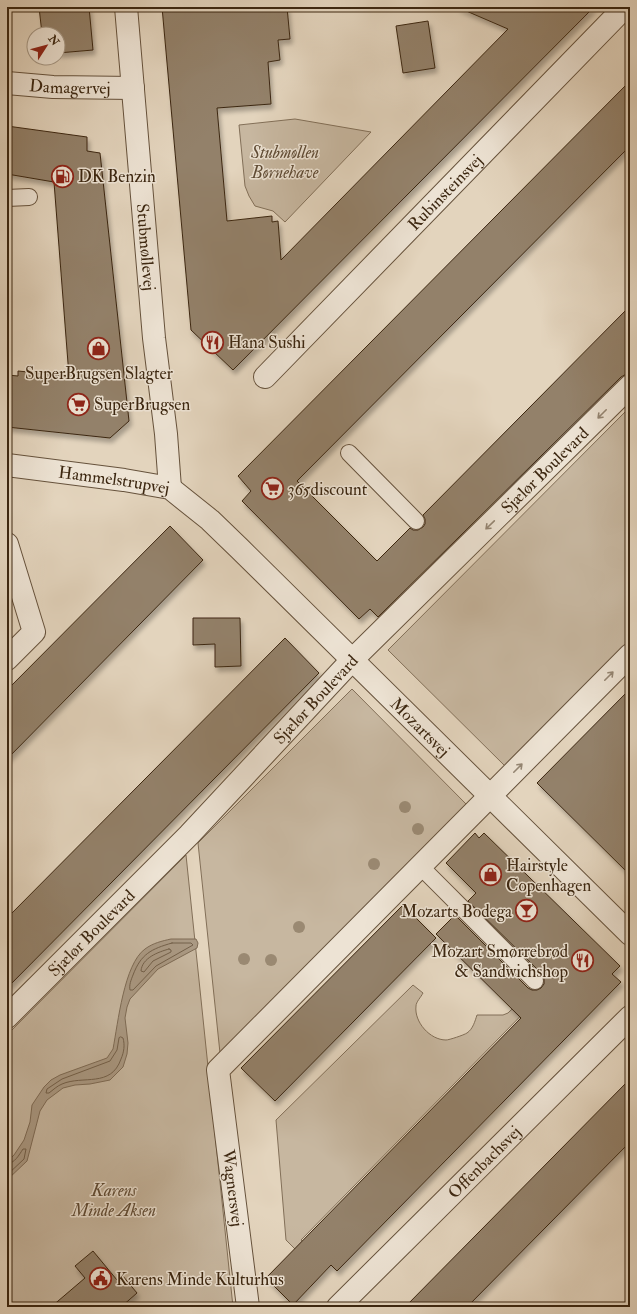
<svg xmlns="http://www.w3.org/2000/svg" width="637" height="1314" font-family="'IM FELL Double Pica',serif">
<style>
.green{fill:#c7b7a0;stroke:#826f58}
.water{fill:#aa9983;stroke:#7e6b55}
.lines{fill:none;stroke-linecap:round;stroke-linejoin:round}
.shore{stroke:#73604a;stroke-width:1}
.building{fill:#93816a;stroke:#3c2711;filter:url(#shadow)}
.lane-casing{stroke:#66523c;stroke-width:18}
.street-casing{stroke:#66523c;stroke-width:24}
.lane{stroke:#ede3d4;stroke-width:16}
.street{stroke:#ede3d4;stroke-width:22}
.tree{fill:#9a8972}
.oneway{stroke:#948572}
.labels{text-anchor:middle;dominant-baseline:central;stroke-width:3;stroke-linejoin:round;paint-order:stroke}
.street-label{font-size:17px;fill:#3c2711;stroke:#ede3d4}
.park-label{font-size:17px;font-style:italic;fill:#5f4b35;stroke:#ede3d4}
.poi-label{font-size:17px;fill:#3c2711;stroke:#ede3d4;text-anchor:start}
</style>
<defs>
<filter id="shadow"><feDropShadow dx="2.5" dy="4.5" stdDeviation="2" flood-color="#0004"/></filter>
</defs>
<rect width="100%" height="100%" fill="#e3d4bd"/>
<filter id="stains"><feTurbulence type="fractalNoise" baseFrequency=".005" numOctaves="4"/><feColorMatrix values="0 0 0 0 .2 0 0 0 0 .09 0 0 0 0 .02 0 0 0 .5 -.17"/></filter>
<radialGradient id="worn" r=".72"><stop offset=".6" stop-color="#630" stop-opacity="0"/><stop offset="1" stop-color="#630" stop-opacity=".3"/></radialGradient>
<g class="green">
<path d="M295 119 371 132 285 222 273 211 255 206 249 196 245 186 239 125Z"/>
<path d="M630 407V641L506 767 388 650Z"/>
<path d="M352 689 468 806 220 1053 198 843Z"/>
<path d="M186 855 233 1307H7V1035Z"/>
<path d="M543 979 550 986 301 1240 306 1244 298 1252 286 1240 276 1120 413 985 423 993C421 997 416 1002 416 1006 414 1022 430 1040 446 1040 449 1040 464 1035 467 1033 473 1029 475 1021 477 1015H503L508 1013Z"/>
</g>
<path class="water" d="M171 939H196L198 943 197 948 158 969 130 999 127 1007 125 1018 128 1043 127 1054 123 1067 110 1080 90 1084 75 1085 63 1088 47 1100 40 1111 27 1161 7 1180V1162L14 1155 24 1140 30 1122 32 1105 44 1087 51 1080 60 1075 107 1058 113 1049C118 1023 124 964 145 949 153 943 162 941 171 939Z"/>
<g class="lines">
<g class="shore">
<path d="M172 943H191L193 945 156 966 133 990H130C129 985 131 980 133 975 141 954 151 949 172 943Z"/>
<path d="M169 949 171 950V952L153 961 144 972 141 971C142 958 158 952 169 949Z"/>
<path d="M121 1037 123 1038C125 1045 124 1052 121 1059 111 1088 83 1075 62 1084 57 1086 53 1090 49 1093H46L47 1089 62 1079 110 1061 117 1050 119 1038Z"/>
<path d="M7 1164C15 1163 19 1155 23 1149H26L24 1159 7 1175"/>
</g>
</g>
<g class="building">
<path d="M39 7H89L93 50 58 53V34H42Z"/>
<path d="M162 7H287L290 39 278 40 280 60 268 62 271 104 217 108 227 221 272 216V222L278 221 281 260 508 29 457 7H594L233 370 191 330Z"/>
<path d="M428 21 435 68 403 73 396 26Z"/>
<path d="M630 81V146L297 481 377 561 410 528 413 530H418L423 527 425 524V519L423 515 630 306V372L621 377 378 617 370 609 359 619 242 501 251 491 238 476Z"/>
<path d="M7 126 87 137V151L100 153 129 421 110 438 7 427V375L18 376V371L69 376 54 182 7 174Z"/>
<path d="M170 526 203 560 7 759V690Z"/>
<path d="M193 618H240L241 666 215 667V644L193 645Z"/>
<path d="M285 638 319 673 7 988V918Z"/>
<path d="M630 689V875L537 783Z"/>
<path d="M475 833 479 838 484 833 620 966 612 974 621 982 337 1271 331 1265 293 1305 266 1278 521 1018 436 934 455 915 528 988 532 990H537L541 988 544 984V979L542 974 468 901 476 893 446 863Z"/>
<path d="M403 905 436 938 275 1101 241 1068Z"/>
<path d="M630 1079V1142L467 1307H405Z"/>
<path d="M93 1251 117 1280 122 1275 137 1293 121 1307H51L85 1278 75 1266Z"/>
</g>
<g class="lines">
<defs>
<g id="lane">
<path d="M7 198 29 197"/>
<path d="M349 453 416 521"/>
<path d="M420 866 535 981"/>
</g>
<g id="street">
<path id="s1" d="M126 7 154 338 166 434 170 488"/>
<path id="s2" d="M7 83 53 87 133 88"/>
<path id="s3" d="M265 377 625 7"/>
<path id="s4" d="M7 465 124 480 170 488 210 520 240 549 630 934"/>
<path d="M7 544 34 632 7 659"/>
<path id="s5" d="M7 1017 189 835 352 660 630 386"/>
<path d="M248 1307 218 1070 630 655"/>
<path id="s6" d="M338 1307 630 1017"/>
</g>
</defs>
<use href="#lane" class="lane-casing"/>
<use href="#street" class="street-casing"/>
<use href="#lane" class="lane"/>
<use href="#street" class="street"/>
</g>
<g class="tree">
<circle cx="405" cy="807" r="6"/>
<circle cx="418" cy="829" r="6"/>
<circle cx="374" cy="864" r="6"/>
<circle cx="299" cy="927" r="6"/>
<circle cx="244" cy="959" r="6"/>
<circle cx="271" cy="960" r="6"/>
</g>
<defs><path id="oneway-shaft" d="M-6 0H5M1.5-3L5.5 0L1.5 3" fill="none" stroke-width="1.6" stroke-linecap="round" stroke-linejoin="round"/></defs>
<g class="oneway">
<use href="#oneway-shaft" transform="translate(602 414) rotate(135)"/>
<use href="#oneway-shaft" transform="translate(490 525) rotate(136)"/>
<use href="#oneway-shaft" transform="translate(609 676) rotate(-45)"/>
<use href="#oneway-shaft" transform="translate(518 768) rotate(-45)"/>
</g>
<defs>
<symbol id="fuel-ring" viewBox="-11 -11 22 22"><circle r="9.5" fill="#ede3d4" stroke="#8f2418" stroke-width="1.5"/><path d="M-5.5-6h7V0h2V4h1.3V-2.5L3-4.5l.8-.8L6-3V5H2.5V1h-1V6h-7ZM-4.2-4.7v3.2H.2V-4.7Z" fill="#8f2418"/></symbol>
<symbol id="restaurant-ring" viewBox="-11 -11 22 22"><circle r="9.5" fill="#ede3d4" stroke="#8f2418" stroke-width="1.5"/><path d="M-5-6h1v4h1v-4h1v4h1v-4h1v5L-1.5 .5V6h-2V.5L-5-1ZM5-6V6H3V1.5H1.5Q1.5-4 5-6Z" fill="#8f2418"/></symbol>
<symbol id="shop-ring" viewBox="-11 -11 22 22"><circle r="9.5" fill="#ede3d4" stroke="#8f2418" stroke-width="1.5"/><path d="M-5-2.5h2.3a2.7 3.5 0 0 1 5.4 0H5L5.5 6h-11ZM-1.5-2.5h3a1.5 2.3 0 0 0-3 0Z" fill="#8f2418"/></symbol>
<symbol id="supermarket-ring" viewBox="-11 -11 22 22"><circle r="9.5" fill="#ede3d4" stroke="#8f2418" stroke-width="1.5"/><path d="M-6-5.5h2.5l.6 2H6L4.5 2H-2.5L-4.4-4H-6ZM-1.5 3.2a1.3 1.3 0 1 0 .1 0ZM3 3.2a1.3 1.3 0 1 0 .1 0Z" fill="#8f2418"/></symbol>
<symbol id="bar-ring" viewBox="-11 -11 22 22"><circle r="9.5" fill="#ede3d4" stroke="#8f2418" stroke-width="1.5"/><path d="M-6-5H6L.8 .8V4.5H3.5V6h-7V4.5H-.8V.8Z" fill="#8f2418"/></symbol>
<symbol id="civic-ring" viewBox="-11 -11 22 22"><circle r="9.5" fill="#ede3d4" stroke="#8f2418" stroke-width="1.5"/><path d="M-.6-6.5H3V-4.5H.6V-3L4-1V1h2V6H-6V1h2V-1L-.6-3ZM-1.2 2.5V6h2.4V2.5Z" fill="#8f2418"/></symbol>
</defs>
<g fill-rule="evenodd">
<use href="#fuel-ring" x="50" y="164" width="25" height="25"/>
<use href="#restaurant-ring" x="200" y="330" width="25" height="25"/>
<use href="#shop-ring" x="86" y="336" width="25" height="25"/>
<use href="#supermarket-ring" x="66" y="392" width="25" height="25"/>
<use href="#supermarket-ring" x="260" y="476" width="25" height="25"/>
<use href="#shop-ring" x="478" y="862" width="25" height="25"/>
<use href="#bar-ring" x="514" y="898" width="25" height="25"/>
<use href="#restaurant-ring" x="570" y="948" width="25" height="25"/>
<use href="#civic-ring" x="88" y="1266" width="25" height="25"/>
</g>
<g class="labels">
<g class="street-label">
<text stroke="none"><textPath href="#s2" startOffset="63">Damagervej</textPath></text>
<text stroke="none"><textPath href="#s3" startOffset="258">Rubinsteinsvej</textPath></text>
<text stroke="none"><textPath href="#s1" startOffset="241">Stubmøllevej</textPath></text>
<text stroke="none"><textPath href="#s5" startOffset="767">Sjælør Boulevard</textPath></text>
<text stroke="none"><textPath href="#s4" startOffset="108">Hammelstrupvej</textPath></text>
<text stroke="none"><textPath href="#s5" startOffset="443">Sjælør Boulevard</textPath></text>
<text stroke="none"><textPath href="#s4" startOffset="511">Mozartsvej</textPath></text>
<text stroke="none"><textPath href="#s5" startOffset="119">Sjælør Boulevard</textPath></text>
<text stroke="none"><textPath href="#s6" startOffset="206">Offenbachsvej</textPath></text>
<text transform="translate(233 1188) rotate(83)">Wagnersvej</text>
</g>
<g class="park-label">
<text x="285" y="152">Stubmøllen<tspan x="285" dy="20">Børnehave</tspan></text>
<text x="114" y="1190">Karens<tspan x="114" dy="20">Minde Aksen</tspan></text>
</g>
<g class="poi-label">
<text x="78" y="176">DK Benzin</text>
<text x="228" y="342">Hana Sushi</text>
<text x="99" y="373" text-anchor="middle">SuperBrugsen Slagter</text>
<text x="94" y="404">SuperBrugsen</text>
<text x="288" y="489">365discount</text>
<text x="506" y="865">Hairstyle<tspan x="506" dy="20">Copenhagen</tspan></text>
<text x="512" y="911" text-anchor="end">Mozarts Bodega</text>
<text x="568" y="951" text-anchor="end">Mozart Smørrebrød<tspan x="568" dy="20">&amp; Sandwichshop</tspan></text>
<text x="116" y="1279">Karens Minde Kulturhus</text>
</g>
</g>
<rect width="637" height="1314" fill="none" stroke="#e3d4bd" stroke-width="24"/>
<rect x="8" y="8" width="621" height="1298" fill="none" stroke="#3c2711" stroke-width="2"/>
<rect x="12" y="12" width="613" height="1290" fill="none" stroke="#3c2711"/>
<g transform="translate(46 46) rotate(54)"><circle r="19" fill="#ede3d4" stroke="#a69886"/>
<path d="M0-3L7 15L0 10L-7 15Z" fill="#8f2418"/>
<text y="-6" font-size="11" font-weight="bold" text-anchor="middle" fill="#3c2711">N</text>
</g>
<rect width="100%" height="100%" filter="url(#stains)"/>
<rect width="100%" height="100%" fill="url(#worn)"/>
</svg>
